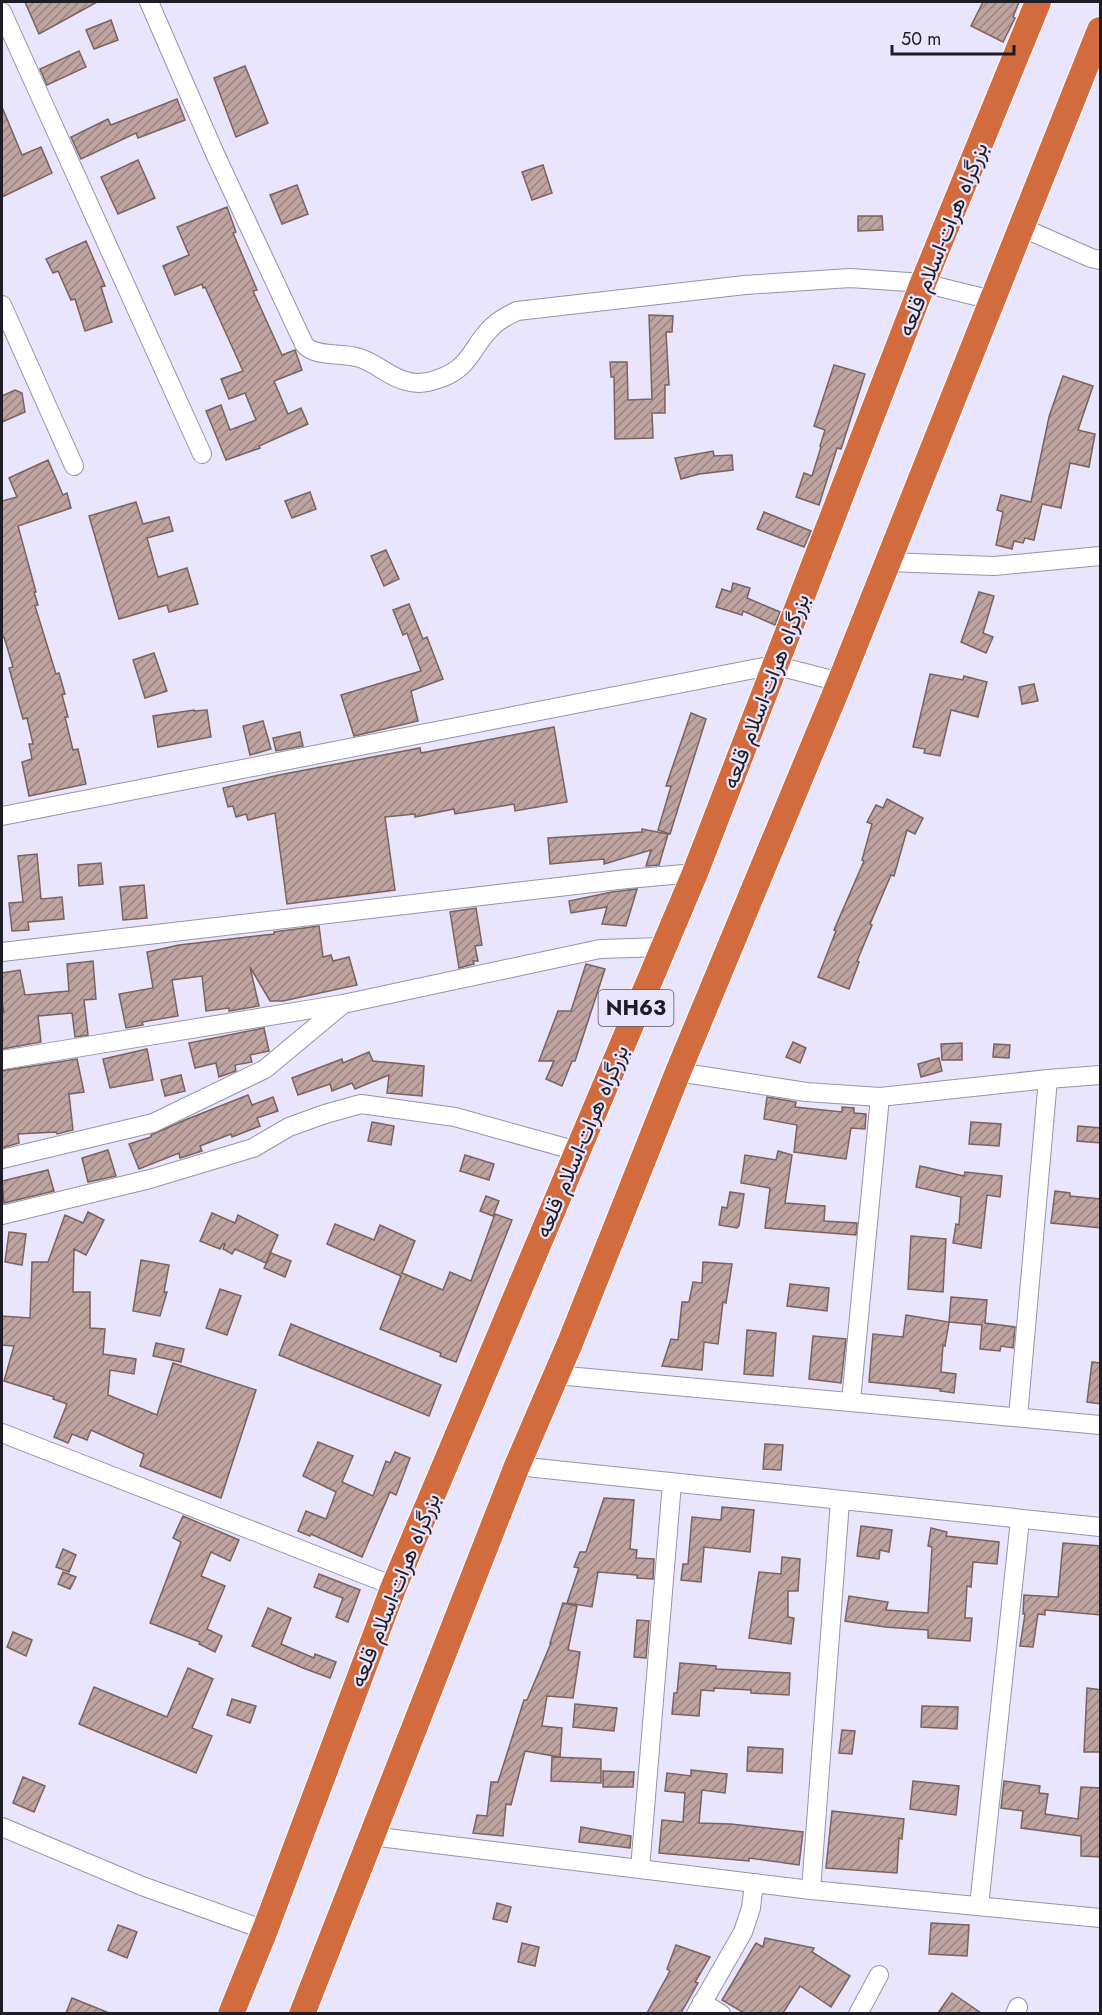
<svg xmlns="http://www.w3.org/2000/svg" width="1102" height="2015" font-family="Jost,Vazirmatn,sans-serif">
<style>
.building{fill:url(#building-hatch);stroke:#7a625f;stroke-width:1.5}
.lines{fill:none;stroke-linecap:round;stroke-linejoin:round}
.minor-casing{stroke:#9793a9;stroke-width:20}
.highway-casing{stroke:#fff;stroke-width:28}
.minor{stroke:#fff;stroke-width:18}
.highway{stroke:#d26c3e;stroke-width:26}
.labels{text-anchor:middle;dominant-baseline:central;stroke-width:4.5;stroke-linejoin:round;paint-order:stroke}
.shield{fill:#e9e5fd;stroke:#5b5866;stroke-width:1.5}
.shield-label{font-size:21px;font-weight:bold;fill:#1e1c25}
.street-label{font-size:22px;fill:#1e1c25;stroke:#e9e5fd}
</style>
<defs>
<pattern id="building-hatch" width="6" height="6" patternUnits="userSpaceOnUse" patternTransform="scale(1.5)"><rect width="6" height="6" fill="#bea3a0"/><path d="M-1 1l2-2M0 6l6-6M5 7l2-2" fill="none" stroke="#9a8482"/></pattern>
</defs>
<rect width="100%" height="100%" fill="#e9e5fd"/>
<g class="building">
<path d="M25 2H97L39 34Z"/>
<path d="M983 2H1019L1013 17 1015 18 1003 42 971 26Z"/>
<path d="M111 20 118 40 94 49 86 30Z"/>
<path d="M79 51 86 67 47 85 40 69Z"/>
<path d="M245 66 268 123 236 137 214 78Z"/>
<path d="M177 99 185 120 138 138 136 133 81 159 71 137 108 119 111 125Z"/>
<path d="M2 107 22 155 41 147 52 173 2 197Z"/>
<path d="M138 160 155 198 118 214 101 177Z"/>
<path d="M543 165 552 193 532 200 522 172Z"/>
<path d="M297 185 308 214 282 224 270 195Z"/>
<path d="M227 207 236 232 233 233 257 290 253 291 282 355 295 350 302 370 274 381 288 414 301 408 308 424 259 446 260 448 226 460 206 411 221 405 230 430 256 420 245 393 229 399 221 379 243 371 205 287 203 288 202 284 175 295 163 266 189 255 177 227Z"/>
<path d="M858 216H882L883 230 858 231Z"/>
<path d="M86 241 105 286 101 287 112 322 85 331 75 299 71 300 58 271 53 273 46 259Z"/>
<path d="M649 315 673 316 672 332H666L669 385H665V413H652L653 438 615 439 614 377H611L610 362H627L628 400 652 399Z"/>
<path d="M834 365 865 374 841 449 837 448 819 505 796 497 804 473 812 476 821 447 820 446 825 430 814 426Z"/>
<path d="M1063 376 1093 386 1078 430 1095 434 1089 467 1070 463 1061 508 1042 504 1034 540 1025 538 1023 543 1014 541 1012 549 996 545 1003 512 997 510 1001 495 1031 502 1049 417Z"/>
<path d="M15 390 22 393 25 412 2 422V396Z"/>
<path d="M713 451 714 456 732 455 733 470 699 474 681 479 675 458Z"/>
<path d="M48 460 63 495 67 493 71 508 18 526 36 592H34L38 605 35 606 56 674 59 673 65 694 62 695 68 717H65L73 750 78 749 86 784 29 796 22 762 32 759 29 744H33L27 718 23 719 9 668 13 667 4 637 2 638V501L17 497 9 478Z"/>
<path d="M310 492 316 509 292 518 285 501Z"/>
<path d="M136 502 143 524 169 517 173 531 147 538 158 577 187 568 198 604 169 612 167 605 119 619 89 516Z"/>
<path d="M764 512 811 531 804 547 757 529Z"/>
<path d="M386 550 399 579 384 586 371 556Z"/>
<path d="M733 583 750 588 747 598 780 612 775 625 743 611 742 615 716 607 722 589 731 592Z"/>
<path d="M979 592 994 596 983 633 993 637 986 653 961 642Z"/>
<path d="M409 604 423 639 427 637 443 679 411 691 418 721 354 736 341 695 421 671 407 633 403 635 393 610Z"/>
<path d="M154 653 167 691 145 698 133 660Z"/>
<path d="M930 674 963 680 964 676 987 682 978 717 951 710 940 756 924 753 925 749 913 747Z"/>
<path d="M1034 684 1038 701 1022 704 1019 687Z"/>
<path d="M194 710V711L207 710 211 737 158 747 153 716Z"/>
<path d="M691 713 706 719 670 834 658 830 671 786H666Z"/>
<path d="M263 721 271 749 250 755 243 726Z"/>
<path d="M554 727 567 802 515 811 514 804 455 814 454 809 415 817V814L385 817 395 890 287 904 275 813 248 820 246 814 236 817 233 806 228 807 223 788 279 775 420 748 421 753Z"/>
<path d="M300 732 303 746 276 751 273 738Z"/>
<path d="M887 799 923 818 915 834 907 830 894 876 891 875 870 924 872 925 857 961 859 962 849 989 818 977 836 931 834 930 864 861 862 860 872 824 867 822 876 805 883 808Z"/>
<path d="M642 829 668 834 659 865 646 866 651 850 604 864V859L550 864 548 838 642 832Z"/>
<path d="M37 854 41 899 62 897 64 919 28 922 29 930 12 931 9 903 23 902 18 856Z"/>
<path d="M101 863 103 884 79 886 78 865Z"/>
<path d="M144 885 147 918 123 920 120 887Z"/>
<path d="M637 889 626 926 602 924 607 907 571 913 569 901 612 892Z"/>
<path d="M476 908 482 945 475 946 478 961H473L474 964 459 968 450 912Z"/>
<path d="M319 926 323 957 331 955 333 961 349 957 357 985 283 1001H270L250 967 259 1006 229 1011V1008L206 1011 202 976 172 980 178 1016 142 1022 143 1025 126 1028 119 994 153 988 147 952 179 945 274 934V932Z"/>
<path d="M93 961 96 999 84 1000 88 1035 75 1037 72 1013 38 1016 41 1042 2 1049V1013L4 1012 2 1003V973L20 970 25 995 69 991 67 964Z"/>
<path d="M586 964 605 969 575 1061H572L562 1086 546 1079 554 1061H539L558 1011H571Z"/>
<path d="M264 1028 269 1051 250 1055 252 1062 235 1065 236 1071 219 1077 216 1063 195 1068 189 1043Z"/>
<path d="M793 1042 806 1048 800 1063 786 1057Z"/>
<path d="M962 1043V1060H942L941 1044Z"/>
<path d="M994 1044 1010 1045 1009 1058 993 1057Z"/>
<path d="M147 1049 153 1080 110 1088 103 1059Z"/>
<path d="M369 1052 373 1061 424 1066 422 1096 387 1093 389 1075 355 1089 352 1083 332 1091 330 1084 298 1095 292 1078 342 1059 343 1063Z"/>
<path d="M939 1058 942 1071 921 1077 918 1064Z"/>
<path d="M77 1059 84 1092 69 1094 73 1130 57 1134 56 1132 18 1134 19 1143 2 1148V1071Z"/>
<path d="M181 1075 185 1091 165 1096 161 1080Z"/>
<path d="M248 1095 252 1105 273 1097 278 1111 257 1118 260 1126 232 1137 231 1134 200 1146 202 1151 180 1158 179 1153 139 1169 129 1144 151 1137V1135L185 1120Z"/>
<path d="M767 1097 796 1102 795 1107 842 1112V1107L854 1108V1113L866 1114 865 1129 851 1128 846 1159 794 1152 797 1125 764 1119Z"/>
<path d="M372 1122 394 1126 391 1145 368 1141Z"/>
<path d="M971 1122 1001 1124 999 1146 969 1144Z"/>
<path d="M1078 1126 1101 1128V1143L1077 1141Z"/>
<path d="M108 1150 116 1176 88 1182 82 1158Z"/>
<path d="M778 1151 792 1155 785 1203 825 1206 824 1221 857 1223 856 1235 765 1228 770 1188 741 1183 745 1155 776 1160Z"/>
<path d="M465 1155 494 1164 489 1180 460 1171Z"/>
<path d="M920 1166 964 1176 965 1172 1002 1176 1000 1197 987 1195 981 1248 953 1243 956 1224 959 1225 961 1197 916 1187Z"/>
<path d="M48 1170 54 1191 4 1203 2 1181Z"/>
<path d="M1055 1191 1070 1193V1196L1101 1199V1228L1051 1223Z"/>
<path d="M730 1192 744 1194 739 1226 737 1228 719 1225 722 1207 727 1208Z"/>
<path d="M486 1196 499 1201 493 1216 480 1211Z"/>
<path d="M88 1212 104 1220 86 1255 74 1249 73 1292H90V1328L105 1329 103 1354 136 1359 134 1374 110 1370 108 1395 157 1415 173 1363 256 1390 221 1498 140 1466 144 1454 91 1430 87 1440 72 1434 68 1443 54 1437 67 1404 53 1399 54 1397 4 1381 14 1346 2 1345V1316L30 1318 32 1262H48L65 1215 83 1223Z"/>
<path d="M212 1213 235 1223 238 1215 278 1235 266 1263 235 1249 232 1254 223 1249 225 1244H223L220 1249 200 1241Z"/>
<path d="M495 1214 512 1220 456 1362 440 1356 441 1353 380 1329 401 1276 327 1244 335 1224 374 1240 380 1225 415 1241 402 1273 443 1290 450 1272 471 1281Z"/>
<path d="M9 1232 26 1234 22 1265 5 1262Z"/>
<path d="M911 1236 946 1239 943 1292 908 1289Z"/>
<path d="M271 1253 291 1261 285 1277 264 1268Z"/>
<path d="M141 1260 169 1265 164 1292H167L160 1316 133 1311Z"/>
<path d="M703 1262 732 1264 726 1303 723 1302 718 1344 704 1342 702 1370 662 1366 671 1339 678 1340 682 1302H689L693 1282 702 1283Z"/>
<path d="M790 1284 829 1288 827 1311 787 1306Z"/>
<path d="M220 1289 241 1296 227 1335 206 1328Z"/>
<path d="M951 1297 987 1300 985 1323 1015 1327 1013 1348 1001 1346 1000 1351 980 1349 982 1325 949 1322Z"/>
<path d="M906 1315 949 1322 945 1346 943 1345 941 1372 956 1374 954 1393 940 1391 941 1389 869 1382 873 1334 903 1337Z"/>
<path d="M291 1324 441 1385 429 1416 279 1355Z"/>
<path d="M747 1330 776 1333 773 1376 744 1374Z"/>
<path d="M813 1336 846 1339 841 1383 809 1379Z"/>
<path d="M156 1343 184 1349 181 1362 153 1356Z"/>
<path d="M1092 1362 1101 1363V1404L1087 1402Z"/>
<path d="M318 1442 353 1456 342 1482 373 1496 386 1461 390 1463 395 1452 410 1458 396 1495 390 1492 362 1557 311 1534 310 1536 298 1531 306 1511 326 1519 336 1492 303 1476Z"/>
<path d="M765 1444 783 1445 781 1470 763 1469Z"/>
<path d="M604 1498 634 1500 630 1549 637 1550 636 1558 654 1559 653 1579 637 1578V1575L598 1572 592 1607 567 1603 579 1568 574 1567 580 1552H586Z"/>
<path d="M722 1507 754 1510 750 1552 704 1547 701 1582 681 1580 683 1564H688L692 1517 721 1520Z"/>
<path d="M183 1516 239 1540 230 1561 211 1552 201 1576 225 1586 207 1629 222 1636 215 1652 199 1644 200 1642 150 1623 181 1542 173 1538Z"/>
<path d="M861 1526 892 1530 889 1552 880 1550 879 1559 857 1556Z"/>
<path d="M931 1528 947 1532 946 1536 999 1542 997 1564 973 1562 971 1587 967 1586 965 1618H972L970 1641 928 1638V1630L885 1627 845 1621 849 1596 888 1602 886 1610 928 1613 932 1547 928 1546Z"/>
<path d="M1063 1543 1101 1546V1615L1045 1610V1615L1038 1614 1033 1647 1020 1646 1025 1614H1023L1024 1595 1058 1597Z"/>
<path d="M63 1549 76 1555 69 1572 56 1567Z"/>
<path d="M782 1557 800 1559 798 1591H788V1617L794 1618 791 1644 749 1638 759 1572 781 1574Z"/>
<path d="M63 1572 76 1577 70 1589 58 1584Z"/>
<path d="M319 1574 360 1590 348 1622 336 1617 343 1598 314 1587Z"/>
<path d="M563 1603 577 1606 568 1650 580 1652 573 1698 547 1696 542 1726 562 1728 560 1757 525 1751 511 1805 506 1804 503 1836 473 1833 477 1815 487 1816 491 1782H498L524 1700H527L551 1643H550Z"/>
<path d="M268 1608 291 1618 281 1644 314 1658 315 1654 336 1662 330 1678 303 1668 252 1646Z"/>
<path d="M637 1620 649 1621 646 1658 634 1657Z"/>
<path d="M13 1632 32 1640 26 1656 7 1647Z"/>
<path d="M680 1663 716 1666V1669L790 1673 789 1695 751 1693V1690L714 1688V1691L701 1690 699 1716 672 1714 674 1693H677Z"/>
<path d="M188 1668 213 1679 192 1728 212 1736 196 1773 79 1724 94 1687 167 1717Z"/>
<path d="M1087 1688 1101 1690V1752H1084Z"/>
<path d="M232 1699 256 1706 250 1723 227 1715Z"/>
<path d="M575 1704 617 1708 614 1731 573 1727Z"/>
<path d="M922 1706 958 1707 957 1729 921 1727Z"/>
<path d="M842 1730 855 1731 852 1754 839 1753Z"/>
<path d="M748 1747 783 1749 782 1773 747 1771Z"/>
<path d="M552 1757 601 1759V1783L551 1781Z"/>
<path d="M691 1770 727 1774 725 1793 702 1790 699 1823 731 1824 803 1832 799 1865 749 1858V1861L659 1853 662 1820 683 1822 685 1793 665 1791 667 1773 691 1776Z"/>
<path d="M603 1771 634 1772 633 1787H603Z"/>
<path d="M23 1777 45 1786 34 1812 13 1803Z"/>
<path d="M913 1781 959 1786 956 1815 910 1809Z"/>
<path d="M1004 1781 1040 1786 1039 1793 1048 1794 1045 1814 1078 1819 1081 1787 1101 1788V1857L1081 1856V1836L1021 1828 1023 1811 1001 1808Z"/>
<path d="M832 1811 904 1819 902 1839 899 1838 897 1873 826 1868Z"/>
<path d="M581 1827 631 1836 630 1848 579 1842Z"/>
<path d="M497 1903 511 1907 507 1922 493 1919Z"/>
<path d="M931 1923 969 1925 967 1956 929 1954Z"/>
<path d="M118 1925 137 1932 127 1958 108 1950Z"/>
<path d="M765 1938 814 1948 812 1952 850 1976 831 2007 800 1986 783 2013H744L722 2000 756 1943 763 1947Z"/>
<path d="M522 1943 539 1947 535 1966 518 1962Z"/>
<path d="M676 1945 710 1957 695 1982 698 1983 681 2013H647L670 1971 667 1969Z"/>
<path d="M952 1993 981 2013H938Z"/>
<path d="M72 1998 109 2013H66Z"/>
</g>
<g class="lines">
<defs>
<g id="minor">
<path d="M149 2 216 156 304 344C313 357 341 353 356 357 375 361 388 377 406 381 416 384 428 383 438 379 472 368 471 346 493 326 500 319 509 315 517 311L745 285 850 278 923 283 992 300"/>
<path d="M2 12 202 454"/>
<path d="M1021 227 1091 258 1100 260"/>
<path d="M2 305 74 466"/>
<path d="M888 562 994 566 1100 556"/>
<path d="M2 816 774 665 840 682"/>
<path d="M2 952 627 879 695 873"/>
<path d="M2 1060 343 1004 600 949 662 947"/>
<path d="M678 1072 806 1092 880 1097 1048 1079 1100 1075"/>
<path d="M2 1159 153 1123 265 1069 342 1005"/>
<path d="M2 1215 150 1179 253 1148 289 1127 325 1114 361 1104 455 1117 577 1151"/>
<path d="M556 1375 1100 1425"/>
<path d="M851 1401 880 1097"/>
<path d="M1018 1417 1048 1079"/>
<path d="M2 1433 394 1586"/>
<path d="M517 1466 1100 1527"/>
<path d="M2 1827 142 1886 265 1930"/>
<path d="M371 1836 811 1890 1100 1918"/>
<path d="M640 1869 672 1483"/>
<path d="M811 1890 840 1501"/>
<path d="M979 1906 1020 1520"/>
<path d="M702 2002 721 2014"/>
<path d="M696 2014 743 1932 751 1908 754 1883"/>
<path d="M858 2014 879 1975"/>
<path d="M1015 2014 1018 2007"/>
</g>
<g id="highway">
<path d="M231 2014 265 1930 394 1586 695 873 923 283 1038 2"/>
<path d="M302 2014 517 1466 570 1343 678 1072 840 682 1100 30"/>
</g>
</defs>
<use href="#minor" class="minor-casing"/>
<use href="#highway" class="highway-casing"/>
<use href="#minor" class="minor"/>
<use href="#highway" class="highway"/>
</g>
<g class="labels">
<rect class="shield" x="598.5" y="990" width="75" height="36" rx="4.5"/>
<g class="shield-label">
<text x="636" y="1008">NH63</text>
</g>
<g class="street-label">
<text transform="translate(942 239) rotate(-68)">بزرگراه هرات-اسلام قلعه</text>
<text transform="translate(765 691) rotate(-69)">بزرگراه هرات-اسلام قلعه</text>
<text transform="translate(581 1141) rotate(-67)">بزرگراه هرات-اسلام قلعه</text>
<text transform="translate(394 1590) rotate(-68)">بزرگراه هرات-اسلام قلعه</text>
</g>
</g>
<rect width="1102" height="2015" fill="none" stroke="#1e1c25" stroke-width="6"/>
<path d="M892 45v9h122v-9" fill="none" stroke="#1e1c25" stroke-width="3"/>
<text x="901" y="45" font-size="18" fill="#1e1c25" stroke="#e9e5fd" stroke-width="4.5" paint-order="stroke">50 m</text>
</svg>
